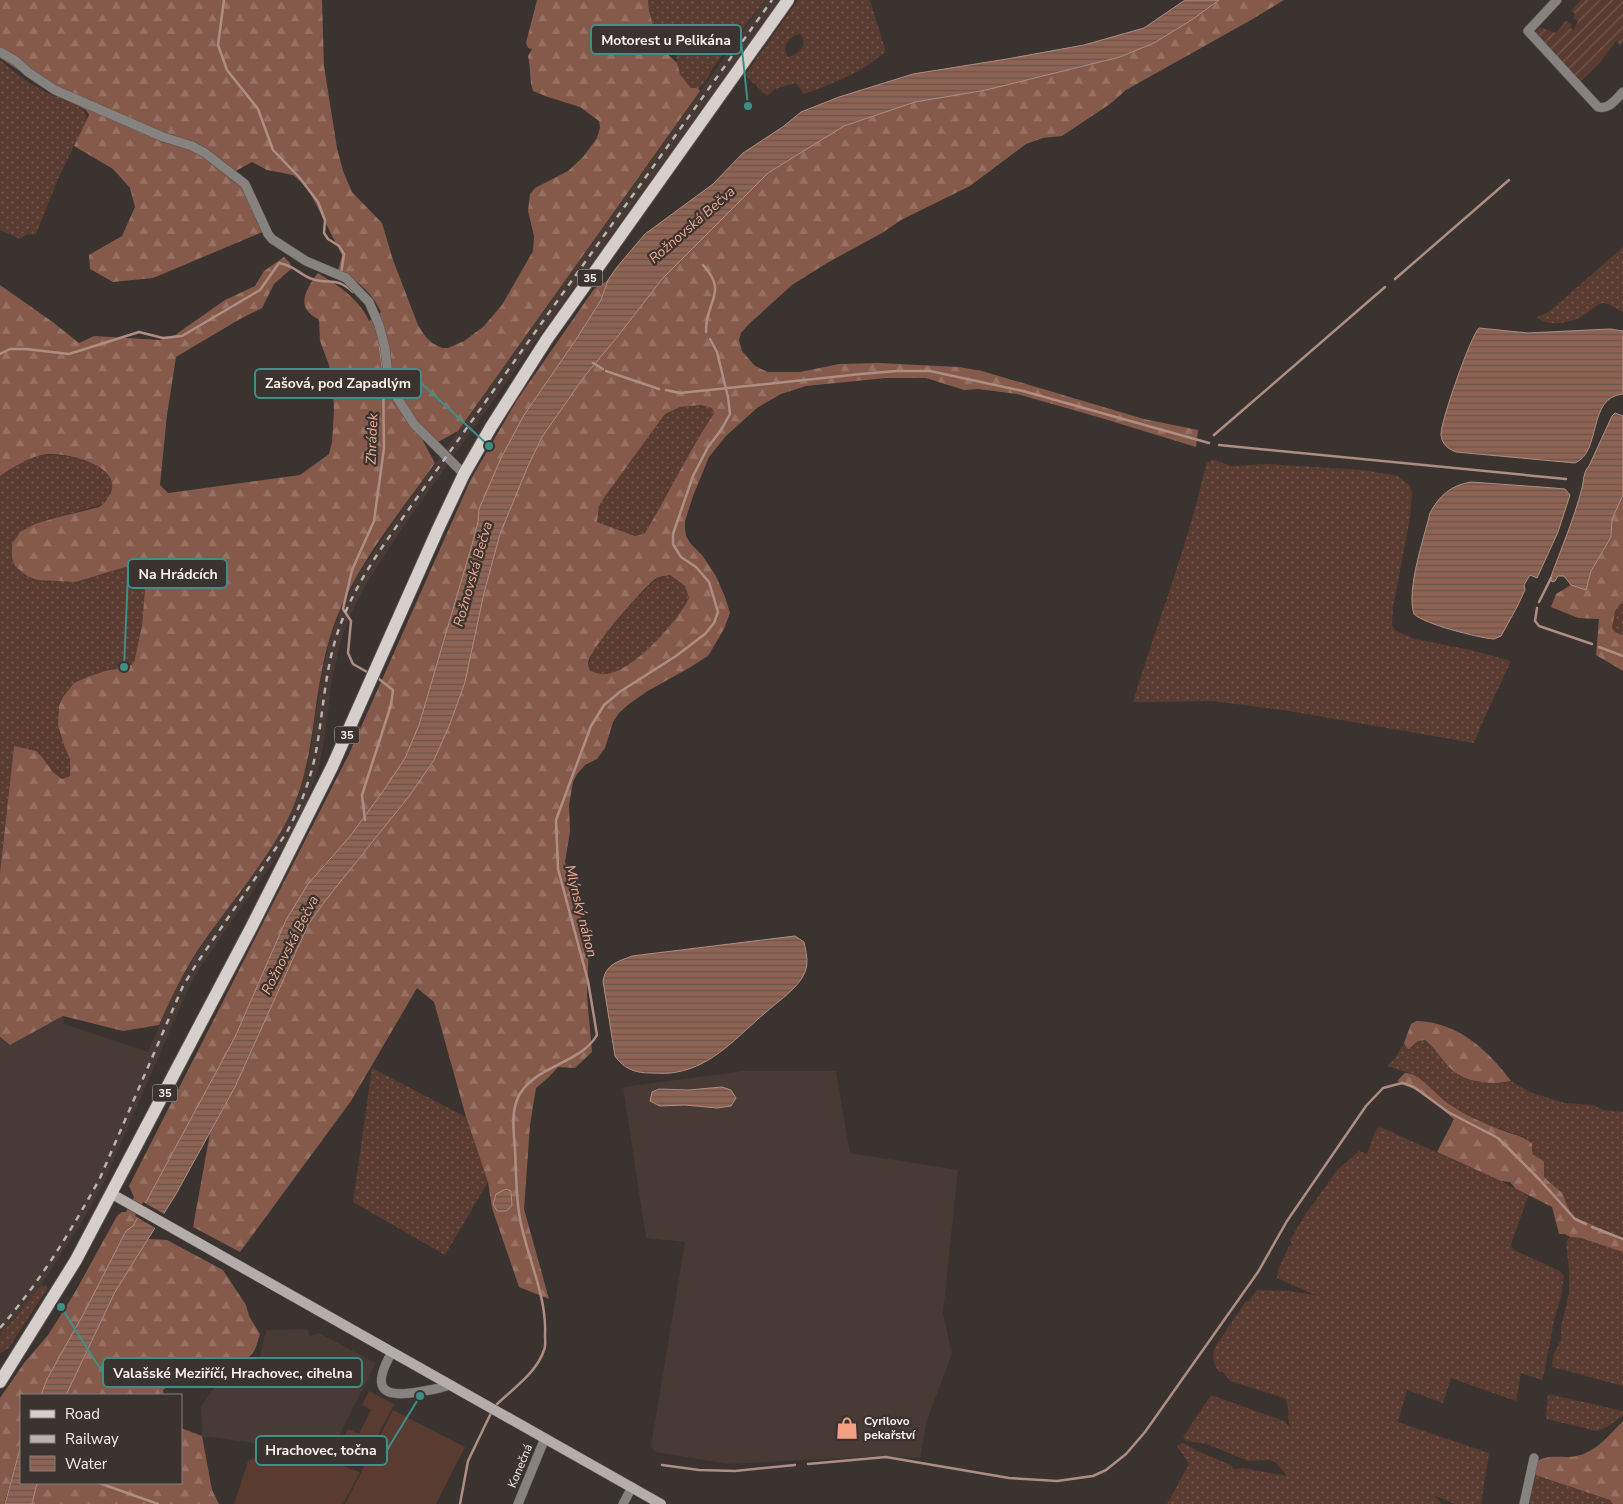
<svg xmlns="http://www.w3.org/2000/svg" width="1623" height="1504" font-family="'Nunito Sans',sans-serif">
<style>
.built{fill:#483a35}
.grass{fill:url(#grass-dots);fill-rule:evenodd}
.forest{fill:url(#forest-firs);fill-rule:evenodd}
.garden{fill:url(#garden-furrows)}
.pitch{fill:#593b30}
.water{fill:url(#water-rules);stroke:#ae8e82}
.pier{fill:#3a3330}
.lines{fill:none;stroke-linecap:round;stroke-linejoin:round}
.stream{stroke:#ae8e82;stroke-width:2.5}
.street-casing{stroke:#58524f;stroke-width:10}
.secondary-casing{stroke:#58524f;stroke-width:11}
.primary-casing{stroke:#58524f;stroke-width:14}
.street{stroke:#868280;stroke-width:9}
.secondary{stroke:#b4adab;stroke-width:10}
.primary{stroke:#d7cfcc;stroke-width:12}
.rail{stroke:#b9b3b1;stroke-width:2.5;stroke-dasharray:6 6;stroke-linecap:butt}
.labels{text-anchor:middle;dominant-baseline:central;stroke-width:4.5;stroke-linejoin:round;paint-order:stroke}
.shield{fill:#3a3330;stroke:#beb9b6;stroke-width:1}
.shield-label{font-size:11px;font-weight:bold;fill:#f7f2f0}
.poi-label{font-size:12px;font-weight:bold;fill:#f7f2f0;stroke:#3a3330;text-anchor:start}
.street-label{font-size:12px;fill:#f7f2f0;stroke:#3a3330}
.water-label{font-size:14px;font-style:italic;fill:#f5ac92;stroke:#3a3330}
.leader{fill:none;stroke:#3d8f88;stroke-width:2}
.callout-dot{fill:#3d8f88;stroke:#3a3330;stroke-width:2}
.callout{fill:#3a3330;stroke:#3d8f88;stroke-width:2}
.callout-label{font-size:14px;text-anchor:middle;font-weight:bold;fill:#f7f2f0}
</style>
<defs>
<pattern id="grass-dots" width="8" height="8" patternUnits="userSpaceOnUse" patternTransform="scale(1.25)"><rect width="8" height="8" fill="#593b30"/><path d="M2 2h.1M6 6h.1" fill="none" stroke="#72584e" stroke-width="1.8" stroke-linecap="round"/></pattern>
<pattern id="forest-firs" width="22" height="20" patternUnits="userSpaceOnUse" patternTransform="scale(1.25)"><rect width="22" height="20" fill="#855a4a"/><path d="M5 1l3.5 6h-7zM16 11l3.5 6h-7z" fill="#977264"/></pattern>
<pattern id="garden-furrows" width="10" height="10" patternUnits="userSpaceOnUse" patternTransform="scale(1.25)"><rect width="10" height="10" fill="#593b30"/><path d="M-1 1l2-2M0 10L10 0M9 11l2-2" fill="none" stroke="#72584e"/></pattern>
<pattern id="water-rules" width="6" height="5" patternUnits="userSpaceOnUse" patternTransform="scale(1.25)"><rect width="6" height="5" fill="#8f6353"/><path d="M0 2.5h6" fill="none" stroke="#69554d"/></pattern>
</defs>
<rect width="100%" height="100%" fill="#3a3330"/>
<g class="built">
<path d="M765 0H779L399 533 365 586 348 620 341 641 332 679 323 748 317 773 302 815 292 835 201 966 188 989 105 1180 88 1212 44 1281 0 1336V1037L10 1045 63 1016 64 1024 148 1052 178 983 192 960 282 829 291 811 306 770 311 746 321 677 330 637 338 616 355 580 390 527Z"/>
<path d="M743 1071H836L850 1153 958 1170 943 1313 952 1354 927 1420 920 1458 883 1456 729 1464 655 1452 651 1446 685 1242 646 1238 623 1087Z"/>
<path d="M308 1329 310 1336 319 1333 376 1363 330 1453 202 1436 201 1407 228 1367 240 1365 257 1368 266 1330Z"/>
</g>
<g class="grass">
<path d="M648 0H765C747 24 727 47 711 71 708 77 703 87 696 89 689 90 683 80 680 74 673 62 679 49 677 36L673 35 668 37V45L665 48H661L658 45 649 10Z"/>
<path d="M798 0H870L885 49 884 53C861 73 832 84 804 94L796 83 775 89 767 96 745 75ZM800 34C809 45 799 54 788 57 781 47 789 36 800 34Z"/>
<path d="M0 60C14 72 29 84 46 92 58 98 75 100 84 111 86 113 86 116 87 119L58 179 36 234 26 235 20 239 0 230Z"/>
<path d="M1623 247V312L1608 304 1602 303C1594 306 1587 314 1579 318 1568 323 1546 327 1537 317L1550 311Z"/>
<path d="M701 405 712 408 714 412C689 451 669 493 646 532L635 536 597 522 599 506 606 495 665 414 680 407Z"/>
<path d="M43 454C50 455 59 455 66 456 82 458 118 470 113 491 112 495 106 500 104 504L59 517 12 558 15 566 27 576 100 575 126 567 141 569 145 589 142 625 134 663 126 668 109 670 65 748 70 759V776L62 779 53 772 42 757 14 746 0 873V476L17 464Z"/>
<path d="M1211 460H1215L1231 466 1266 464 1364 470 1398 476 1410 486 1412 494 1410 518 1393 608 1392 625 1396 631 1415 639 1471 650 1511 661 1484 719 1474 743 1289 711 1213 701 1133 702C1157 623 1188 546 1206 464Z"/>
<path d="M670 575 685 586 689 598C678 621 632 673 605 674 600 674 594 672 590 671L588 665 592 653 601 639 632 603 657 578Z"/>
<path d="M1623 601V635L1615 632 1612 628 1615 611Z"/>
<path d="M1423 1039 1439 1054 1453 1071 1503 1083 1511 1081 1530 1092 1565 1103 1592 1105 1604 1110 1623 1112V1238L1572 1216 1562 1193 1544 1177V1161L1532 1154 1526 1138 1483 1123 1451 1106 1424 1082 1409 1073 1387 1066 1396 1057 1404 1043 1406 1047 1411 1048 1418 1041Z"/>
<path d="M372 1068 466 1117 488 1182 445 1255 353 1202Z"/>
<path d="M1380 1127 1501 1181 1528 1196 1511 1244 1512 1249 1560 1271 1564 1276 1561 1297 1555 1316 1543 1378 1542 1380 1521 1373 1516 1401 1451 1378 1443 1403 1407 1390 1398 1422 1489 1453 1481 1504H1455L1435 1496 1442 1504H1167L1189 1464 1177 1446 1183 1443 1200 1452 1231 1465 1234 1469 1243 1468 1287 1476 1276 1463 1270 1460 1248 1461 1207 1444 1186 1441 1183 1437 1211 1395 1284 1421 1291 1428C1285 1417 1292 1409 1284 1398L1230 1381 1223 1372H1219C1213 1365 1212 1356 1215 1347L1246 1301 1248 1302 1257 1290 1288 1291 1315 1295 1277 1278 1278 1270 1289 1246H1292L1290 1240 1303 1218 1337 1170 1359 1151 1367 1154 1376 1130Z"/>
<path d="M1570 1237 1581 1238 1623 1252V1386L1552 1367 1554 1353 1561 1340V1327L1569 1293V1269L1566 1244 1567 1240Z"/>
<path d="M41 1285 47 1286V1289L8 1349 0 1353V1336Z"/>
<path d="M1548 1394 1623 1411V1415L1609 1426 1597 1431 1546 1419Z"/>
<path d="M1534 1475 1610 1500 1613 1504H1526Z"/>
</g>
<g class="forest">
<path d="M0 0H322L324 66 337 148 343 171 352 192 382 223 393 260 418 325 425 336 432 343 442 348H448L464 341 483 327 502 305 533 251 534 236 528 211 530 194 535 188 568 171 583 157 597 138 600 128 599 121 580 107 548 97 533 91C529 80 531 67 528 56L532 49 528 48 526 43 537 0H648L649 10 658 45 677 63 680 74 689 86 691 88H698L700 91 458 431 436 443 429 432 423 441 435 463C396 518 350 572 330 637 312 695 317 752 292 810 268 863 222 911 191 961 179 981 169 1003 159 1025L123 1031 63 1016 10 1045 0 1037V873L14 746 36 751 42 757 53 772 62 779 70 776V759L65 748 58 725 59 706 63 697 74 683 90 676 109 670 126 668 134 663 142 625 145 589 141 569 126 567 75 582 38 580 27 576 15 566 12 558V544L20 532 35 524 59 517 99 507C104 504 106 501 109 496 128 466 61 450 41 455 26 459 13 467 0 476V285L54 323 79 343 94 336 160 340 175 335 225 300 255 286 264 271 284 257 290 263 291 269 274 284 262 308 240 319 176 357 167 415 160 485 168 493 300 475 329 454 332 442 334 410 333 389 329 365 320 341 319 320C315 317 309 314 307 310 299 299 311 282 318 273 338 286 359 298 369 321L381 312C371 291 358 281 338 271L342 255 307 187 293 175 267 170 252 162 234 172 265 231 153 278 113 282 90 269 89 255 122 236 135 207 130 188 113 169 74 146 89 115 86 110 50 91 0 58Z"/>
<path d="M1219 0H1284L1251 20 1126 90 1110 104 1062 136 1043 138 1026 144 970 186 901 220 882 233 827 263 792 285 749 324 741 333 739 340 742 351 755 366 768 372H800L839 364 879 363 959 367 982 371 1144 419 1198 430 1196 447 1098 417 1017 394 978 389 964 390 926 378H886L806 386 781 394 757 408 726 436 709 457 693 496 685 521V529L686 536 691 544 702 555 716 576 725 597 730 613 724 629 708 656 689 668 646 692 628 705 619 713 613 722 605 748 597 759 585 765 577 774 573 782 569 805 570 831 565 862 578 895 582 923 589 943 587 996 592 1052 575 1068 558 1067 549 1077 536 1088 530 1125 524 1209 549 1299 519 1287 492 1208 488 1182 466 1117 434 1002 417 988 351 1101 240 1252 193 1227 210 1133 235 1087 308 925 325 901 410 795 434 760 450 724 465 682 484 593 500 533 528 466 542 437 584 377 618 336 662 279 768 173 844 126 915 102 986 90 1120 57 1154 43 1193 19ZM701 405 712 408 714 413C689 451 669 493 645 533L635 536 597 522 599 506 606 495 665 414 680 407ZM670 575 685 586 689 598C678 621 632 673 605 674 600 674 594 672 590 671 589 668 588 666 588 663 591 647 641 591 655 579 659 576 665 576 670 575Z"/>
<path d="M608 280 601 300 577 338 524 415 479 509 478 522 473 541 419 725 405 758 386 787 351 835 322 867 286 920 235 1037 133 1226 126 1231 84 1313 47 1379 41 1395H21V1445L4 1504H0V1398L24 1363 48 1335 74 1294 117 1216 122 1212H126L134 1197 129 1186 349 754 471 479 517 400 594 289Z"/>
<path d="M1623 495V601L1615 611 1612 628 1615 632 1623 635V671L1596 655 1599 619 1578 618 1551 607 1556 594 1571 585 1586 590 1591 571 1611 537 1612 519Z"/>
<path d="M1416 1021C1458 1022 1488 1050 1511 1081 1494 1085 1465 1083 1451 1069 1442 1060 1435 1048 1425 1040L1418 1041 1409 1049 1406 1047 1404 1043 1411 1024Z"/>
<path d="M1405 1073C1421 1073 1438 1098 1452 1106 1467 1116 1484 1123 1501 1130 1512 1134 1524 1136 1532 1144V1154L1544 1161V1177L1562 1193 1572 1216 1623 1238V1252L1581 1238 1570 1237 1565 1234H1559L1552 1207 1516 1189 1510 1182 1501 1181 1437 1152 1454 1119C1436 1103 1419 1090 1397 1081Z"/>
<path d="M148 1239 167 1240 223 1270 246 1305 249 1316 260 1334C258 1340 256 1351 251 1355 238 1368 219 1365 204 1369 188 1372 176 1380 163 1390L164 1395H66L115 1292Z"/>
<path d="M1623 1421V1504H1613L1610 1500 1535 1475 1536 1462C1549 1453 1562 1459 1577 1456 1597 1451 1609 1435 1623 1421Z"/>
<path d="M181 1428 202 1436 212 1490 219 1504H32L37 1483H181Z"/>
</g>
<path class="garden" d="M1581 0H1623V41L1620 45 1616 41 1601 61 1580 82 1536 36V31L1540 27 1556 33 1566 21 1572 24 1570 28 1574 30 1578 21 1573 18 1575 14 1571 11Z"/>
<g class="pitch">
<path d="M369 1391 394 1404 367 1456 341 1443 348 1429 359 1434 371 1410 362 1405Z"/>
<path d="M393 1410 465 1447 436 1504H345Z"/>
<path d="M259 1456 319 1466 334 1463 360 1472 343 1504H234L248 1461Z"/>
</g>
<g class="water">
<path d="M1185 0H1219L1193 19 1154 43 1120 57 986 90 915 102 844 126 768 173 662 279 618 336 584 377 542 437 528 466 500 534 484 593 465 682 450 724 434 760 410 795 325 901 308 925 235 1087 176 1194 115 1292 66 1395H41L47 1379 84 1313 126 1231 133 1226 235 1037 286 920 308 884 351 835 386 787 405 758 419 725 473 541 478 522 479 509 501 458 524 415 577 338 601 300 608 280 617 267 645 234 713 184 743 153 784 126 801 112 839 97 913 74 1007 59 1084 45 1144 28Z"/>
<path d="M1479 328 1528 333 1610 329 1623 331V394C1587 397 1602 452 1575 463L1456 452C1448 449 1442 444 1441 435 1440 423 1471 335 1479 328Z"/>
<path d="M1615 413 1623 416V495L1612 519 1611 537 1591 571 1586 590 1571 585 1564 576H1558L1555 581 1552 582 1550 579C1561 549 1574 519 1582 488 1584 480 1583 472 1589 466L1612 416Z"/>
<path d="M1471 482 1554 488 1565 489 1570 495 1558 532 1537 578 1530 575 1524 585 1525 590 1517 607 1501 636 1494 639C1479 638 1424 624 1414 614 1406 590 1424 538 1430 513 1439 496 1451 485 1471 482Z"/>
<path d="M795 936 804 942C806 952 809 963 805 972 799 988 777 1002 765 1013 739 1035 713 1066 677 1072 669 1074 659 1073 651 1073 635 1073 624 1069 615 1056L603 981C606 964 617 962 632 956Z"/>
<path d="M722 1087 731 1090 736 1098 731 1106 717 1108 685 1105 660 1106 650 1101 652 1092 659 1089 688 1090Z"/>
<path d="M506 1189 511 1191 512 1206 506 1211H497L493 1204 496 1194Z"/>
<path d="M21 1445V1483H37L32 1504H5Z"/>
</g>
<path class="pier" d="M143 1202 166 1215 157 1229 135 1216Z"/>
<g class="lines">
<g class="stream">
<path d="M224 0 218 45 227 70 258 109 273 150 299 177 318 202 325 220 324 233 328 239 339 246 344 254 341 274"/>
<path d="M703 265C729 293 705 301 706 332"/>
<path d="M1395 279 1509 180"/>
<path d="M0 354 10 349H26L69 354 139 332 163 338 182 336 260 290 279 263C296 266 298 274 312 279 329 285 336 276 353 292"/>
<path d="M593 363 603 369"/>
<path d="M606 371 659 389"/>
<path d="M666 390 680 393 861 374 896 371H930L1023 391 1209 443"/>
<path d="M1214 435 1385 287"/>
<path d="M1219 445 1566 479"/>
<path d="M1539 602 1551 578"/>
<path d="M1537 608 1535 621 1539 626 1592 644"/>
<path d="M1599 647 1623 656"/>
<path d="M367 672 353 664 348 653 351 621 343 609 352 570 374 521 384 448 383 368 380 346"/>
<path d="M365 820 362 795 391 705 393 690 379 679"/>
<path d="M1592 1227 1623 1239"/>
<path d="M497 1404C514 1388 537 1372 544 1350 546 1346 545 1340 545 1335 547 1293 525 1254 519 1213 516 1192 516 1170 515 1149 514 1134 511 1115 517 1100 530 1066 580 1065 597 1035L588 981 558 869 556 820 591 726 604 705 621 691 676 656 705 634 714 623 718 612 709 582 696 567 681 557 673 544V534L693 476 708 447 721 430 730 414 728 397 717 352 710 339"/>
<path d="M808 1464 886 1457 1009 1478 1057 1481 1093 1476 1106 1470 1126 1454 1145 1432 1258 1272 1287 1221 1366 1106 1383 1088 1402 1083 1414 1087 1448 1112 1498 1138 1539 1179 1575 1219 1586 1224"/>
<path d="M662 1465 699 1470 735 1471 795 1465"/>
<path d="M99 1483 158 1504"/>
<path d="M460 1504 468 1461 491 1413"/>
</g>
<defs>
<g id="street">
<path d="M1557 0 1528 31 1598 107C1609 110 1616 99 1623 92"/>
<path d="M0 52 16 61 28 72 55 90 163 137 192 146 205 153 245 184 268 234 272 239 306 261 346 278 369 302 379 325 385 348 388 375 394 393 414 424 464 474"/>
<path d="M392 1352C373 1385 378 1399 418 1392 429 1390 439 1389 449 1385"/>
<path d="M518 1504 545 1438"/>
<path d="M623 1504 632 1487"/>
<path d="M1524 1504 1534 1458"/>
</g>
<path id="secondary" d="M112 1194 661 1504"/>
<path id="primary" d="M0 1382 76 1260 252 926 332 767 438 529 464 474 491 427 547 339 788 0"/>
</defs>
<use href="#street" class="street-casing"/>
<use href="#secondary" class="secondary-casing"/>
<use href="#primary" class="primary-casing"/>
<use href="#street" class="street"/>
<use href="#secondary" class="secondary"/>
<use href="#primary" class="primary"/>
<path class="rail" d="M0 1328C40 1282 71 1231 100 1178L183 986 197 963 287 832C301 805 312 776 317 746 323 711 325 675 335 641 347 600 370 564 394 530L772 0"/>
</g>
<defs>
<symbol id="shop-bare" viewBox="-9 -9 18 18"><path d="M-5-2.5h2.3a2.7 3.5 0 0 1 5.4 0H5L5.5 6h-11ZM-1.5-2.5h3a1.5 2.3 0 0 0-3 0Z" fill="#f3a082" stroke="#3a3330" stroke-width="2.5" paint-order="stroke"/></symbol>
</defs>
<g fill-rule="evenodd">
<use href="#shop-bare" x="831" y="1412" width="32" height="32"/>
</g>
<g class="labels">
<g class="shield">
<rect x="577.5" y="269.5" width="25" height="17" rx="4"/>
<rect x="334.5" y="726.5" width="25" height="17" rx="4"/>
<rect x="152.5" y="1084.5" width="25" height="17" rx="4"/>
</g>
<g class="shield-label">
<text x="590" y="278">35</text>
<text x="347" y="735">35</text>
<text x="165" y="1093">35</text>
</g>
<g class="poi-label">
<text x="864" y="1421">Cyrilovo<tspan x="864" dy="14">pekařství</tspan></text>
</g>
<g class="street-label">
<text transform="translate(520 1466) rotate(-68)">Konečná</text>
</g>
<g class="water-label">
<text transform="translate(692 225) rotate(-41)">Rožnovská Bečva</text>
<text transform="translate(372 439) rotate(-88)">Zhrádek</text>
<text transform="translate(473 574) rotate(-74)">Rožnovská Bečva</text>
<text transform="translate(581 911) rotate(76)">Mlýnský náhon</text>
<text transform="translate(290 945) rotate(-63)">Rožnovská Bečva</text>
</g>
</g>
<path class="leader" d="M748 106L741 40M489 446L421 383M124 667L128 574M61 1307L103 1373M420 1396L387 1450"/>
<g class="callout-dot">
<circle cx="748" cy="106" r="5"/>
<circle cx="489" cy="446" r="5"/>
<circle cx="124" cy="667" r="5"/>
<circle cx="61" cy="1307" r="5"/>
<circle cx="420" cy="1396" r="5"/>
</g>
<g class="callout">
<rect x="591" y="25" width="150" height="29" rx="5"/>
<rect x="255" y="369" width="166" height="29" rx="5"/>
<rect x="128" y="559" width="99" height="29" rx="5"/>
<rect x="103" y="1358" width="259" height="29" rx="5"/>
<rect x="256" y="1436" width="131" height="29" rx="5"/>
</g>
<g class="callout-label">
<text x="666" y="45">Motorest u Pelikána</text>
<text x="338" y="388">Zašová, pod Zapadlým</text>
<text x="178" y="579">Na Hrádcích</text>
<text x="233" y="1378">Valašské Meziříčí, Hrachovec, cihelna</text>
<text x="321" y="1455">Hrachovec, točna</text>
</g>
<rect x="20" y="1394" width="162" height="90" fill="#3a3330" stroke="#867f7d"/>
<rect x="30" y="1410" width="25" height="8" fill="#d7cfcc" stroke="#867f7d"/>
<text x="65" y="1419" font-size="15" fill="#f7f2f0">Road</text>
<rect x="30" y="1435" width="25" height="8" fill="#b9b3b1" stroke="#867f7d"/>
<text x="65" y="1444" font-size="15" fill="#f7f2f0">Railway</text>
<rect x="30" y="1456" width="25" height="15" fill="url(#water-rules)" stroke="#867f7d"/>
<text x="65" y="1469" font-size="15" fill="#f7f2f0">Water</text>
</svg>
